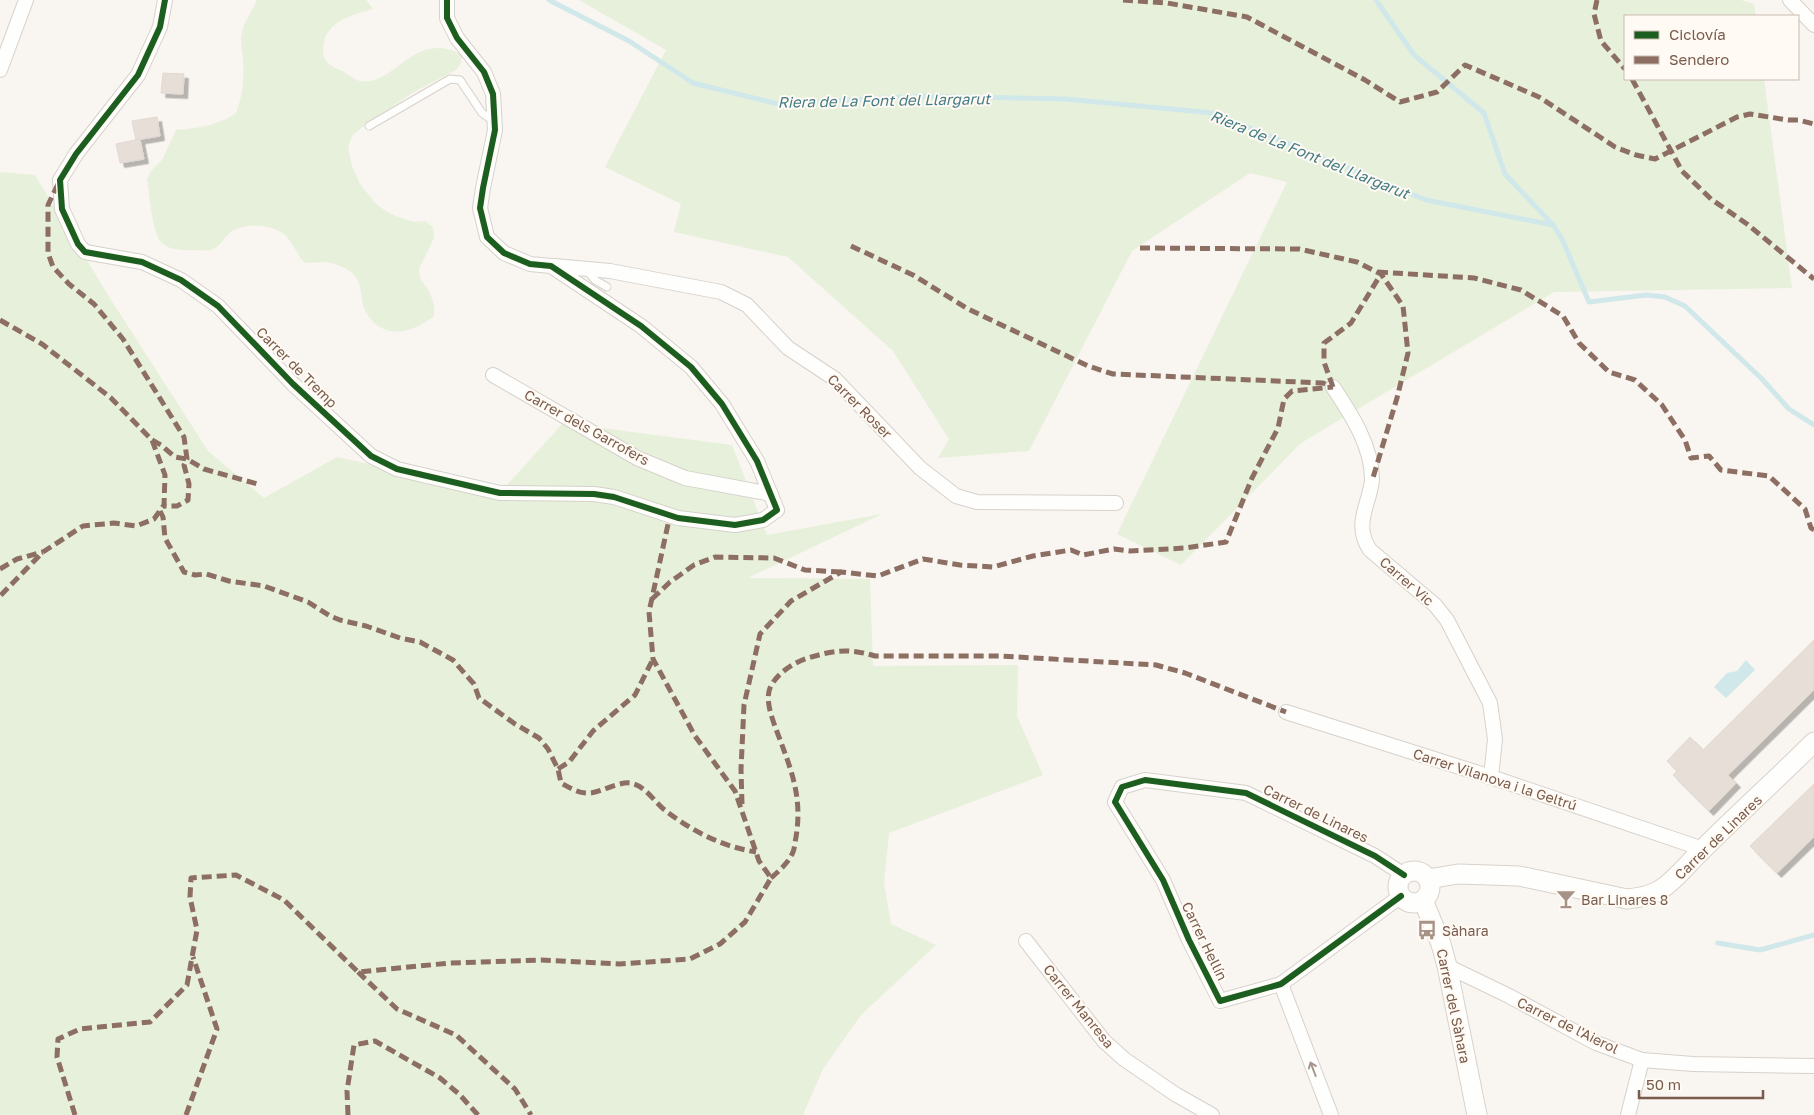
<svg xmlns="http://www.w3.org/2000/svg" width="1814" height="1115" font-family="'Golos Text',sans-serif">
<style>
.green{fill:#e7f0db}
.water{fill:#d0e8ea}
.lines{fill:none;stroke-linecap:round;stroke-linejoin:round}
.stream{stroke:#d0e8ea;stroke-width:5}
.building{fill:#e6ded7;stroke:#e2d8d2;filter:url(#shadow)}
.lane-casing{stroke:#d7d1cb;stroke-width:9}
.street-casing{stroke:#d7d1cb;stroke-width:16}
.secondary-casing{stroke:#d9d2cb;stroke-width:21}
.lane{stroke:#fefefd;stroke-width:7}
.street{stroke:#fefefd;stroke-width:14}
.secondary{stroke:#fefefd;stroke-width:19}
.quiet{stroke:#8d6e63;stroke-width:5;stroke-dasharray:10 5;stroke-linecap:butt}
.cycleway-casing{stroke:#fffaf3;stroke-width:9}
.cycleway{stroke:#1b5e20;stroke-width:6}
.oneway{stroke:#a8958b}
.labels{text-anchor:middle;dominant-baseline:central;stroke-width:4;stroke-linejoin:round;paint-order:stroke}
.street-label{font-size:14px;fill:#7a5c4d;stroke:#fffaf3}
.poi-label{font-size:14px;fill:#7a5c4d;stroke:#fffaf3;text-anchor:start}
.water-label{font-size:15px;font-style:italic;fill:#437c86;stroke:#fffaf3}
</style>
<defs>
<filter id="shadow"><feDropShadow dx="4.5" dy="4.5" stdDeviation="0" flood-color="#0004"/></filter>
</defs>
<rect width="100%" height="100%" fill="#f9f5f0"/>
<g class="green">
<path d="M257 0H366L373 9C353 15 331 19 324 41 323 46 322 55 325 59 329 66 338 69 344 72 348 75 353 78 357 80 392 92 413 27 462 55L461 63 456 70 414 92 361 128 352 136 348 147 352 166 360 184 376 204 387 212 398 217 415 222 425 221 433 227 434 238 419 269 420 278 430 293 434 305V316C416 330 393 339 374 323 371 319 367 315 365 310 360 299 363 283 353 274 347 268 332 262 324 262 317 262 311 263 305 263 295 253 291 236 279 231 265 224 244 223 231 232 225 236 222 244 215 248 209 252 204 250 197 250 183 250 163 252 157 235 151 220 150 195 147 179L151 171 162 160 176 130C198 128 218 126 236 113 243 96 244 77 243 59 242 52 241 46 241 39 242 23 251 14 257 0Z"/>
<path d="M579 0H1741L1754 4 1756 16H1625V79H1764L1792 288 1554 292 1301 443 1181 565 1117 534 1287 182 1250 173 1132 251 1029 451 938 458 949 439 893 351 788 257 674 232 681 204 605 167 666 50Z"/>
<path d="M0 172 35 175 108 295 208 451 264 498 337 457 500 493 563 423 732 445 767 535 882 514 748 578 870 579 873 666 1018 665 1017 716 1043 775 889 833 884 883 891 924 936 945 861 1015 823 1069 803 1115H0Z"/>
</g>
<path class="water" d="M1746 660 1755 670 1726 698 1714 687 1727 673 1737 671Z"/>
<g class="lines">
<g class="stream">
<path d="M549 0 629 41 693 83 778 104 924 96 1066 99 1213 113 1426 200 1553 225"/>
<path d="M1376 0 1414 55 1484 113 1505 174 1553 225 1562 239 1589 302 1646 295 1665 297 1685 306 1762 379 1789 409 1814 425"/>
<path d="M1718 943 1760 950 1814 935"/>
</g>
</g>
<g class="building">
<path d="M163 73 184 74 183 94 161 93Z"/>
<path d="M157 117 160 136 136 140 132 121Z"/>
<path d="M140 139 144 159 120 163 116 144Z"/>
<path d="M1814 640V690L1728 775 1736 783 1709 811 1673 775 1677 771 1667 761 1690 737 1703 750Z"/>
<path d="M1814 784V837L1777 873 1750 846Z"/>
</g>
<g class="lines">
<defs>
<g id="lane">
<path d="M369 126 450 79 460 80 482 113 495 122"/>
<path d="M586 270 595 280 607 287"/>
</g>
<g id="street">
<path d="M165 0 160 27 138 75 76 154 60 180 62 209 78 244 85 252 142 262 181 280 218 306 293 384 371 456 397 469 500 493 594 494 614 497 678 518 735 525 763 520 777 510 757 461 722 404 691 367 641 326 551 266 530 264 504 253 487 237 480 208 483 188 495 130 493 94 484 72 457 38 447 18V0"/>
<path d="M1790 0 1814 25"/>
<path d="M0 70 26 0"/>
<path d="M554 266 610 271 721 292 747 305 788 348 835 379 920 468 956 496 977 502 1116 503"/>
<path d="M493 375 637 458 685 478 771 494"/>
<path d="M1333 387C1351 414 1372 446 1372 479 1372 484 1370 490 1369 495 1363 515 1357 531 1370 550L1435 605 1447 620 1490 703 1495 739 1491 777"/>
<path d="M1286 712 1491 777 1703 849"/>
<path d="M1401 896 1281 984 1220 1001 1189 940 1163 880 1115 802 1122 787 1145 780 1246 793 1375 856 1404 875"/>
<path d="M1026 941 1104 1041 1124 1059 1175 1094 1212 1115"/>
<path d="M1447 966 1509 996 1596 1043 1642 1060 1693 1064 1814 1066"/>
<path d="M1281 984 1331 1115"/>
<path d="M1628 1115 1642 1060"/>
</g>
<g id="secondary">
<circle cx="1414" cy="887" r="16"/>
<path d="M1428 879 1458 874 1519 876 1627 899C1638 898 1650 896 1660 890 1677 879 1689 862 1704 848 1740 812 1778 778 1814 742"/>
<path d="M1423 900 1441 944 1447 966 1477 1115"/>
</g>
</defs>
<use href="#lane" class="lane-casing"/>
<use href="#street" class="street-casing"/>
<use href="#secondary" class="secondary-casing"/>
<use href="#lane" class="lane"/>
<use href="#street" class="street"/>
<use href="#secondary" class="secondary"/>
<g class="quiet">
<path d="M1123 0 1167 3 1247 17 1365 80 1400 102 1437 92 1465 65 1539 97 1600 137 1615 147 1636 155 1655 159 1737 117 1750 114 1788 120H1798L1814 124"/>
<path d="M1597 0 1594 14 1601 41 1625 69"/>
<path d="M1632 79 1682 171 1711 199 1747 224 1814 279"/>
<path d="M58 184 48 205V253L53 267 69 284 94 304 123 339 184 437 187 459 184 465 189 484 188 500 177 506H163"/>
<path d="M851 246 913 275 968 309 1088 366 1113 374 1323 383 1328 385"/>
<path d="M1140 248 1299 249 1357 262 1381 274 1403 306 1408 353 1397 398 1372 481"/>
<path d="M1378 272 1474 278 1521 290 1563 316 1579 343 1609 372 1635 380 1662 405 1685 440 1691 458 1709 456 1721 470 1769 476 1805 509 1811 528 1814 530"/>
<path d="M0 320 42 344 111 398 152 440 165 475 164 505 154 519 136 526 114 523 83 526 43 552 0 596"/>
<path d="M1333 387 1324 362V343L1351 323 1381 274"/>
<path d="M152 440 161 445 175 457 187 459 204 469 261 485"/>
<path d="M160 511 163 517 165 538 184 572 195 575 206 574 229 581 264 586 308 602 330 616 340 620 366 626 400 638 420 642 453 660 474 684 479 698 515 724 539 738 548 749 558 769 561 783C570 788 579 794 590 793 602 792 623 779 634 784 647 788 655 803 666 811 692 831 723 847 756 852"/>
<path d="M0 569 17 559 43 552"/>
<path d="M652 599 670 582 694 565 715 557 774 558 805 570 841 572"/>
<path d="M558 769 569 762 593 731 635 695 653 659"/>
<path d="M742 804 741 769 744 705 760 634 791 601 841 572 878 576 923 559 960 565 993 567 1033 556 1071 550 1083 555 1114 549 1130 551 1185 548 1226 542 1252 478 1278 428 1284 399 1292 391 1333 387"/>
<path d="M771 878C780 870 789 862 793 852 795 847 795 841 796 837 803 795 790 767 776 729 772 718 765 700 770 688 776 674 794 662 808 658 835 650 848 648 875 656H1000L1156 665 1185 673 1286 712"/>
<path d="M358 972 397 1009 456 1035 515 1089 531 1115"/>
<path d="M75 1115 57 1057 58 1039 80 1029 150 1022 187 985 197 930 190 897 191 878 236 875 284 900 358 972 450 963 541 960 620 964 690 959 720 944 745 922 771 878 759 861 735 791 695 736 653 659 649 612 670 515"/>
<path d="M186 1115 217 1029 193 957"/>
<path d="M348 1115 347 1091 354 1045 375 1041 440 1078 459 1094 478 1115"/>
</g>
<defs>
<g id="cycleway">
<path d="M165 0 160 27 138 75 76 154 60 180 62 209 78 244 85 252 142 262 181 280 218 306 293 384 371 456 397 469 500 493 594 494 614 497 678 518 735 525 763 520 777 510 757 461 722 404 691 367 641 326 551 266 530 264 504 253 487 237 480 208 483 188 495 130 493 94 484 72 457 38 447 18V0"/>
<path d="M1401 896 1281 984 1220 1001 1189 940 1163 880 1115 802 1122 787 1145 780 1246 793 1375 856 1404 875"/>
</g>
</defs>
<use href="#cycleway" class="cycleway-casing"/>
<use href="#cycleway" class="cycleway"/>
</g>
<defs><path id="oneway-shaft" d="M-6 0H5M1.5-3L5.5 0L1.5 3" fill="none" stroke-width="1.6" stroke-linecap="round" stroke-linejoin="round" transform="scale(1.25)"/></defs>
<use class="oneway" href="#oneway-shaft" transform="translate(1313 1069) rotate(-111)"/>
<defs>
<symbol id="bar-bare" viewBox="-9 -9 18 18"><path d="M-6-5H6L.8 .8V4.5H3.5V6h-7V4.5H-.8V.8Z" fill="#a69286" stroke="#fffaf3" stroke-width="2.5" paint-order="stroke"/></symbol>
<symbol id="bus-bare" viewBox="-9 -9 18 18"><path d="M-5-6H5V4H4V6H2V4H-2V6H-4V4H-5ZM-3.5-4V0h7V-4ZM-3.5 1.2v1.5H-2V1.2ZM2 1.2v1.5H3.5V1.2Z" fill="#a69286" stroke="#fffaf3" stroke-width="2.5" paint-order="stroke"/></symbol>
</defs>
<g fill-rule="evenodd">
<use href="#bar-bare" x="1552" y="885" width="28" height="28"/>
<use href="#bus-bare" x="1413" y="916" width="28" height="28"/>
</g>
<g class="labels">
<g class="street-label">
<text transform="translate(297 367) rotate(45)">Carrer de Tremp</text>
<text transform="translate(860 406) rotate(45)">Carrer Roser</text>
<text transform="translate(587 427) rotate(29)">Carrer dels Garrofers</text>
<text transform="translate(1407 581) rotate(41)">Carrer Vic</text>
<text transform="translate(1495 779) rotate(18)">Carrer Vilanova i la Geltrú</text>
<text transform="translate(1316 813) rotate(26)">Carrer de Linares</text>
<text transform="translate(1718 837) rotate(-44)">Carrer de Linares</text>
<text transform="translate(1205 941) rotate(64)">Carrer Hellín</text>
<text transform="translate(1079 1006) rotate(51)">Carrer Manresa</text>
<text transform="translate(1454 1006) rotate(78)">Carrer del Sàhara</text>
<text transform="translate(1568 1025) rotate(26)">Carrer de l'Aierol</text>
</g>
<g class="poi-label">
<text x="1581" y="899">Bar Linares 8</text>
<text x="1442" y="930">Sàhara</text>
</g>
<g class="water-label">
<text transform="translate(884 100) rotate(-1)">Riera de La Font del Llargarut</text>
<text transform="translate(1310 154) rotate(22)">Riera de La Font del Llargarut</text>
</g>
</g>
<rect x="1624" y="15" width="175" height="65" fill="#fffaf3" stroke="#cabbb1"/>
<rect x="1634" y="31" width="25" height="8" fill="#1b5e20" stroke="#cabbb1"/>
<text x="1669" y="40" font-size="15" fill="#7a5c4d">Ciclovía</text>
<rect x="1634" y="56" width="25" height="8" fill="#8d6e63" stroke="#cabbb1"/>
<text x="1669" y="65" font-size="15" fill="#7a5c4d">Sendero</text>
<path d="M1639 1090v8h124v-8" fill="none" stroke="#7a5c4d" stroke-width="2.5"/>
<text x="1646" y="1090" font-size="15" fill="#7a5c4d" stroke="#fffaf3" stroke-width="4" paint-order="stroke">50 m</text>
</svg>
